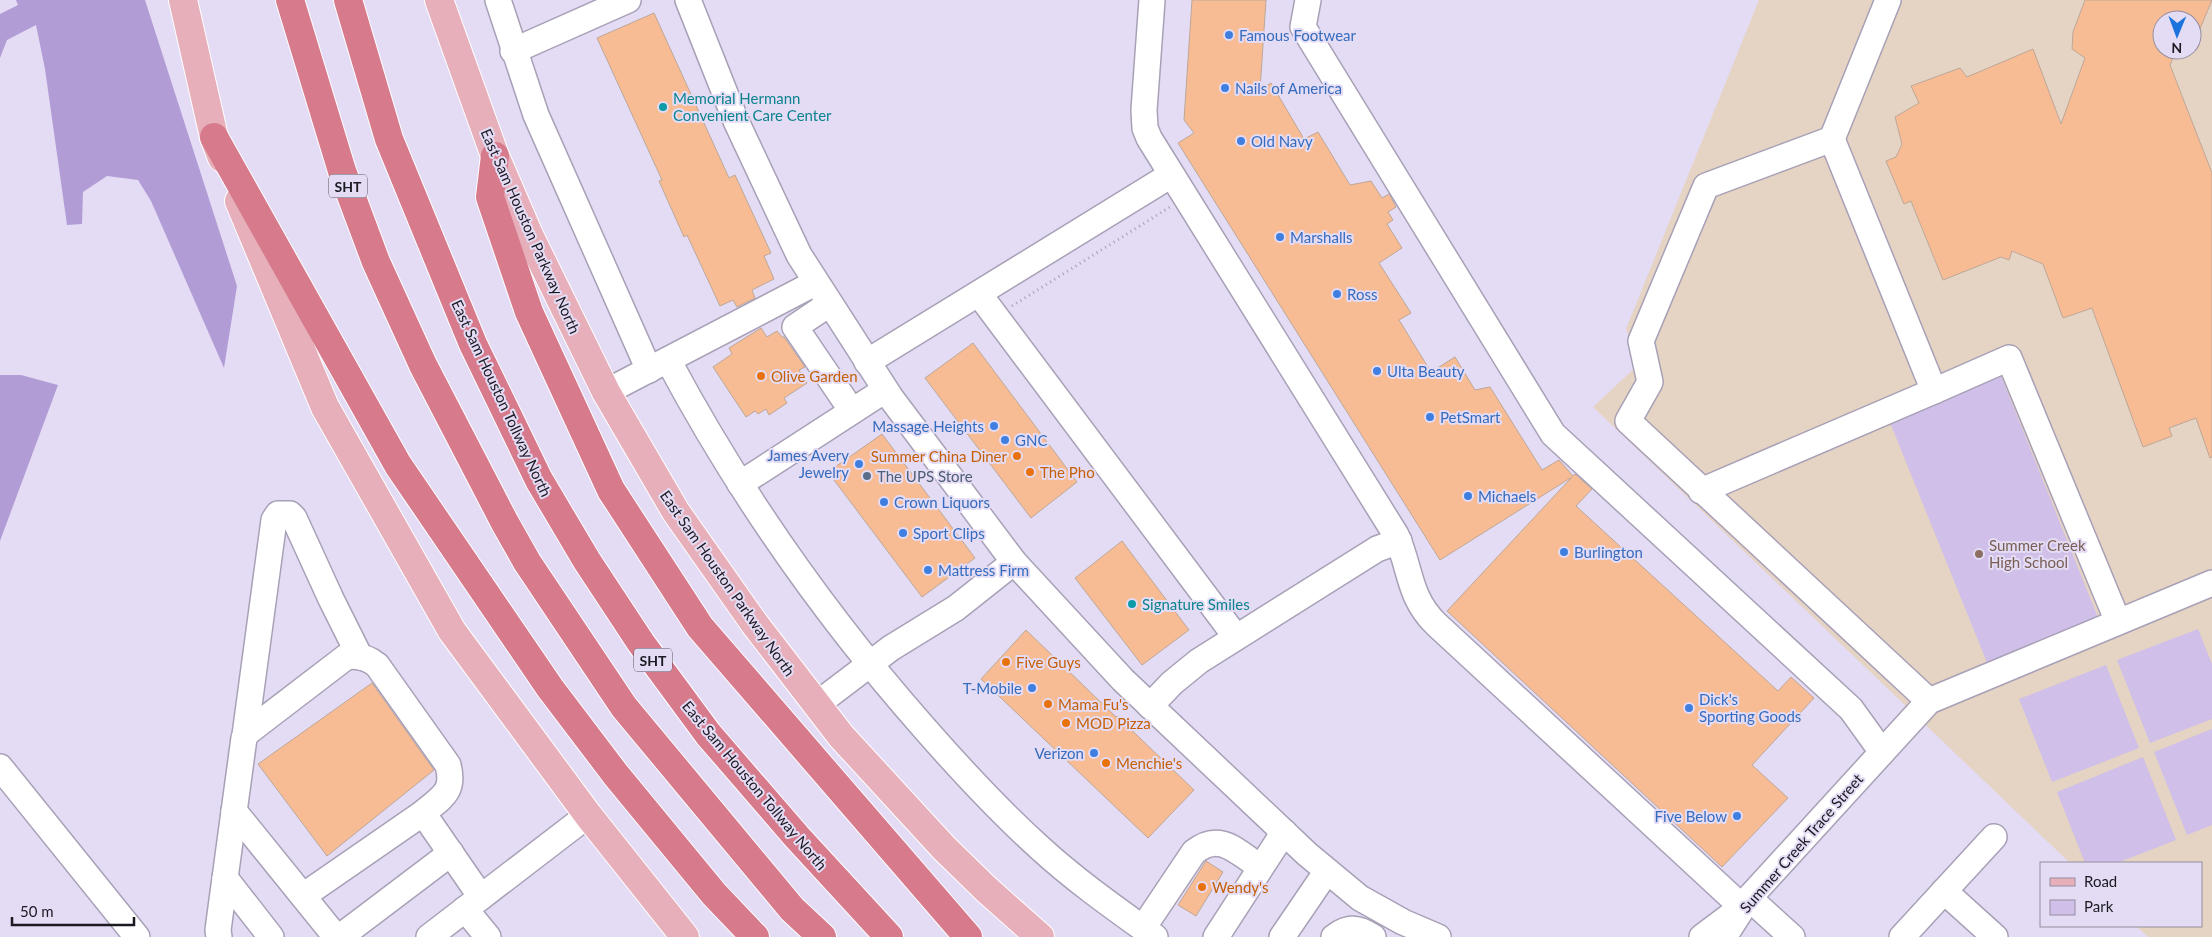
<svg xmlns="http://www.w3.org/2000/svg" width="2212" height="937" font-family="Lato,sans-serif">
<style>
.education{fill:#e5d3c3;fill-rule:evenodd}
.green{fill:#cfbfe9}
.forest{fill:#b29cd6}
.building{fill:#f8bc95;stroke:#bda798}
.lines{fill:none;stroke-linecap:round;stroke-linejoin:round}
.minor-casing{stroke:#a8a0b6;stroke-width:28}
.major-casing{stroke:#fff;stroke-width:30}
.highway-casing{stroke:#fff;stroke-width:30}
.path{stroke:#a59fb2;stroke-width:3;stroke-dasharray:1 4;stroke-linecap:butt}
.minor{stroke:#fff;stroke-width:25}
.major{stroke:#e6afba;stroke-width:28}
.highway{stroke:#d67a8c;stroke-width:28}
.shop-dot{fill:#3f7fe0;stroke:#e4dcf4;stroke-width:2}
.culture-dot{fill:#0f9aa8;stroke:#e4dcf4;stroke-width:2}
.food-dot{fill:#e8710a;stroke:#e4dcf4;stroke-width:2}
.service-dot{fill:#5c6f8a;stroke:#e4dcf4;stroke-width:2}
.education-dot{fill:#8d6e63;stroke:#e4dcf4;stroke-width:2}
.labels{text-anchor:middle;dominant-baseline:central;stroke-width:4;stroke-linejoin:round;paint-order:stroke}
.shield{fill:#e4dcf4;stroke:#585461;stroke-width:1}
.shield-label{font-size:14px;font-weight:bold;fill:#1c1922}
.shop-label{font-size:15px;fill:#366cbe;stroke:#e4dcf4;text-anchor:start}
.culture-label{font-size:15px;fill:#0d838f;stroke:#e4dcf4;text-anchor:start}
.street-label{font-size:15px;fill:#1c1922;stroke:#e4dcf4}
.food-label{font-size:15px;fill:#c56008;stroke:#e4dcf4;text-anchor:start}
.service-label{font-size:15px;fill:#4e5e75;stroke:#e4dcf4;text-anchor:start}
.education-label{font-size:15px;fill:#785e54;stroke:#e4dcf4;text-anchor:start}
</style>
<rect width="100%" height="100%" fill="#e4dcf4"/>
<path class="education" d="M1759 0H2212V937H2148L2136 926H2201V863H2070L1593 407 1640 363 1626 329ZM2162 20H2192V50H2162Z"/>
<g class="green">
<path d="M1999 371 2099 620 1988 665 1887 415Z"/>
<path d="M2198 629 2212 664V719L2150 743 2117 660Z"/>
<path d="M2106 665 2139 748 2052 782 2019 699Z"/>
<path d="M2212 729V825L2187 835 2154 752Z"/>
<path d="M2143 757 2176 840 2117 863H2085L2057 792Z"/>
</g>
<g class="forest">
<path d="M16 0H145L237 286 224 368 151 201 138 180 107 176 83 192 82 224 67 225 45 69 36 25 7 40 0 58V14L18 5Z"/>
<path d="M0 375H21L58 385 0 541Z"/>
</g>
<g class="building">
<path d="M1192 0H1266L1260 90 1271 83 1304 139 1318 132 1350 185 1371 181 1382 198 1389 194 1396 207 1388 212 1393 220 1387 224 1402 248 1379 263 1411 313 1399 320 1431 372 1455 357 1475 390 1490 387 1542 470 1559 460 1573 476 1575 474 1592 489 1576 506 1778 691 1791 677 1814 698 1752 765 1788 798 1722 867 1447 611 1572 477 1440 560 1178 143 1194 133 1184 120Z"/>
<path d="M2085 0H2212L2192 48V20H2162V50H2176L2170 65 2212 173V457L2210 458 2196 418 2169 428 2172 436 2143 447 2092 308 2063 318 2043 264 2012 251 2009 260 2001 257 1943 280 1911 201 1904 204 1886 161 1896 157 1902 144 1895 117 1919 103 1911 86 1960 68 1967 77 2033 49 2061 124 2085 58 2072 49 2073 32Z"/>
<path d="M654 13 729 178 735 175 771 253 764 256 774 279 752 290 755 298 737 307 733 300 720 306 687 235 684 237 659 181 662 180 597 38Z"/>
<path d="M761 328 767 337 777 331 782 337H784L805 367 799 370 807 383 784 398 787 403 769 415 766 409 758 414 755 411 746 417 713 367 732 354 729 348Z"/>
<path d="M973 343 1077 482 1031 518 925 378Z"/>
<path d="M882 434 975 558 922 597 828 472Z"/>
<path d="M1122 541 1189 630 1142 665 1075 578Z"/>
<path d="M1026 630 1116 717 1117 716 1194 790 1148 838 981 679Z"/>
<path d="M372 683 434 770 327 856 258 764Z"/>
<path d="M1206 861 1223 872 1196 916 1178 905Z"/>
</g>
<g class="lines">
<defs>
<g id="minor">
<path d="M498 0 536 115 649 370"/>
<path d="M688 0 736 121 799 255 891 398 1014 562 1123 680 1307 854 1360 898 1403 922 1438 937"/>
<path d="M1152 0 1144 110 1145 128 1149 138 1396 535C1411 568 1408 597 1436 624L1742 907"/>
<path d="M1308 0 1303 27 1553 434 1851 709 1882 752"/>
<path d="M1888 0 1832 139 1706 186 1641 341 1650 382 1628 421 1929 701"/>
<path d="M513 51 628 0"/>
<path d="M1832 139 1934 391 2009 358 2118 622"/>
<path d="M979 294 1236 637"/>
<path d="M829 304 795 327 852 411"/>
<path d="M668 360C739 493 826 617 926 730 962 771 999 811 1040 848 1076 881 1116 909 1155 937"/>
<path d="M867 362 1171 175"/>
<path d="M606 392 815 283"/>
<path d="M740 484 885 390"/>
<path d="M1701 491 1934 391"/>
<path d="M816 705 891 648 956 608 1014 562"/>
<path d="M1150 706 1172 683 1199 661 1377 549 1399 541"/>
<path d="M245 735 274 520 278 514H290L294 518 331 599 360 657"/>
<path d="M0 767 137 937"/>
<path d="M234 811 336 937"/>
<path d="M225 878 271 937"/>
<path d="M1944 891 1995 937"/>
<path d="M303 896 423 813"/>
<path d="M1749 898 1792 937"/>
<path d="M465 909 488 937"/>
<path d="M1143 928 1194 852C1220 831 1237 852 1260 867"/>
<path d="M219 937 218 930 244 738 248 732 346 657C357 655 368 658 377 665L448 765C455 792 442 797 423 813L481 897"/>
<path d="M340 937 451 853"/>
<path d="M429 937 588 815"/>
<path d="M1216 937 1284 832"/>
<path d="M1282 937 1327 871"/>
<path d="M1334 937C1349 926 1358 927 1373 937"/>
<path d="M1702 937 1734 913"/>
<path d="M1724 937 1749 898 1929 701 2212 583"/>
<path d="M1902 937 1994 837"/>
</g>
<g id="major">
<path d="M183 0 214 137 222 158"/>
<path d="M439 0 495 156 529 235 606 392 676 512 754 623 841 736 944 848 986 889 1040 937"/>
<path d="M239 201 325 407 452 631 588 815 685 937"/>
</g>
<g id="highway">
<path d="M290 0 342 171 376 262 423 365 505 523 527 562 624 707 792 909 822 937"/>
<path d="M348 0 389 139 473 344 539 480 587 561 641 643 708 734 797 837 889 937"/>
<path d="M214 137 398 465 550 688 616 775 714 894 755 937"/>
<path d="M495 156 490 197 529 312 611 490 700 627 968 937"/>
</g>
</defs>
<use href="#minor" class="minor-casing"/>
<use href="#major" class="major-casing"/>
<use href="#highway" class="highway-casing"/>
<path class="path" d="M1012 306 1170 207"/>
<use href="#minor" class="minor"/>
<use href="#major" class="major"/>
<use href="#highway" class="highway"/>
</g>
<g class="shop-dot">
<circle cx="1229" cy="35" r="5"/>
<circle cx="1225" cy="88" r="5"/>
<circle cx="1241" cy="141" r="5"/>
<circle cx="1280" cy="237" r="5"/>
<circle cx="1337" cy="294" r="5"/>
<circle cx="1377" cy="371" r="5"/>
<circle cx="1430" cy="417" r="5"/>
<circle cx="994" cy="426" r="5"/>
<circle cx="1005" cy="440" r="5"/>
<circle cx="859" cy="464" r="5"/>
<circle cx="1468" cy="496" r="5"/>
<circle cx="884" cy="502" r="5"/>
<circle cx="903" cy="533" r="5"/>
<circle cx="1564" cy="552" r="5"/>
<circle cx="928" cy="570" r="5"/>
<circle cx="1032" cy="688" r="5"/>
<circle cx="1689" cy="708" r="5"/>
<circle cx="1094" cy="753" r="5"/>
<circle cx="1737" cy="816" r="5"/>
</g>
<g class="culture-dot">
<circle cx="663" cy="107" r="5"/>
<circle cx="1132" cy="604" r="5"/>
</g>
<g class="food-dot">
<circle cx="761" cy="376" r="5"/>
<circle cx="1017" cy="456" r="5"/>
<circle cx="1030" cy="472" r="5"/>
<circle cx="1006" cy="662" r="5"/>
<circle cx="1048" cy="704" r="5"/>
<circle cx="1066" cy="723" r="5"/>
<circle cx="1106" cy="763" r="5"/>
<circle cx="1202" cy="887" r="5"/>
</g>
<circle class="service-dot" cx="867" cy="476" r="5"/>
<circle class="education-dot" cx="1979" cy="554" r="5"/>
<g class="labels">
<g class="shield">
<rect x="329" y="174.5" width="38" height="23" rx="4"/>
<rect x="634" y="648.5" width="38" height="23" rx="4"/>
</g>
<g class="shield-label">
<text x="348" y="186">SHT</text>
<text x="653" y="660">SHT</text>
</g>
<g class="shop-label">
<text x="1239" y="35">Famous Footwear</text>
<text x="1235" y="88">Nails of America</text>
<text x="1251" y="141">Old Navy</text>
<text x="1290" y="237">Marshalls</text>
<text x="1347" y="294">Ross</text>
<text x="1387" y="371">Ulta Beauty</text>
<text x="1440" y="417">PetSmart</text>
<text x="984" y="426" text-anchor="end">Massage Heights</text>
<text x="1015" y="440">GNC</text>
<text x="849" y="455" text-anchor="end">James Avery<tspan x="849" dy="17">Jewelry</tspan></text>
<text x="1478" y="496">Michaels</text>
<text x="894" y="502">Crown Liquors</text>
<text x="913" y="533">Sport Clips</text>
<text x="1574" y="552">Burlington</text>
<text x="938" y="570">Mattress Firm</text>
<text x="1022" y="688" text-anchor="end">T-Mobile</text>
<text x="1699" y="699">Dick's<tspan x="1699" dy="17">Sporting Goods</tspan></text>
<text x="1084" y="753" text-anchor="end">Verizon</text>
<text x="1727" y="816" text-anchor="end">Five Below</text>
</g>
<g class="culture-label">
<text x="673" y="98">Memorial Hermann<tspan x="673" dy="17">Convenient Care Center</tspan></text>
<text x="1142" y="604">Signature Smiles</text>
</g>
<g class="street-label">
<text transform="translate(531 231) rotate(66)">East Sam Houston Parkway North</text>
<text transform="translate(502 398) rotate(65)">East Sam Houston Tollway North</text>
<text transform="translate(728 583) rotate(55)">East Sam Houston Parkway North</text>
<text transform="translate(755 785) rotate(50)">East Sam Houston Tollway North</text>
<text transform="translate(1801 843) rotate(-49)">Summer Creek Trace Street</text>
</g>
<g class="food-label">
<text x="771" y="376">Olive Garden</text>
<text x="1007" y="456" text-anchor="end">Summer China Diner</text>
<text x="1040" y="472">The Pho</text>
<text x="1016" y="662">Five Guys</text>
<text x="1058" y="704">Mama Fu's</text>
<text x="1076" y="723">MOD Pizza</text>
<text x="1116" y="763">Menchie's</text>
<text x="1212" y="887">Wendy's</text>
</g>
<g class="service-label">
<text x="877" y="476">The UPS Store</text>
</g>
<g class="education-label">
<text x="1989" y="545">Summer Creek<tspan x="1989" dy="17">High School</tspan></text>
</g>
</g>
<rect x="2040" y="862" width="162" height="65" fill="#e4dcf4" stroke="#948ea0"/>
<rect x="2050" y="878" width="25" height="8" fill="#e6afba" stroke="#948ea0"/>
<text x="2084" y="887" font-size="15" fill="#1c1922">Road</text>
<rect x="2050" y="900" width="25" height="15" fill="#cfbfe9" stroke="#948ea0"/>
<text x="2084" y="912" font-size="15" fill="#1c1922">Park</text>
<g transform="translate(2177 35) rotate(181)"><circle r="24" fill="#e4dcf4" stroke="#948ea0"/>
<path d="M0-4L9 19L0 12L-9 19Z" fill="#1b73dd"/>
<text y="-8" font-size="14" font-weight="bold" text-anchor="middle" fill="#1c1922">N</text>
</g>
<path d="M12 917v8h122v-8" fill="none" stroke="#1c1922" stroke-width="2.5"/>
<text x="20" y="917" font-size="15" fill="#1c1922" stroke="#e4dcf4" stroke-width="4" paint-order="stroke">50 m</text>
</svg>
